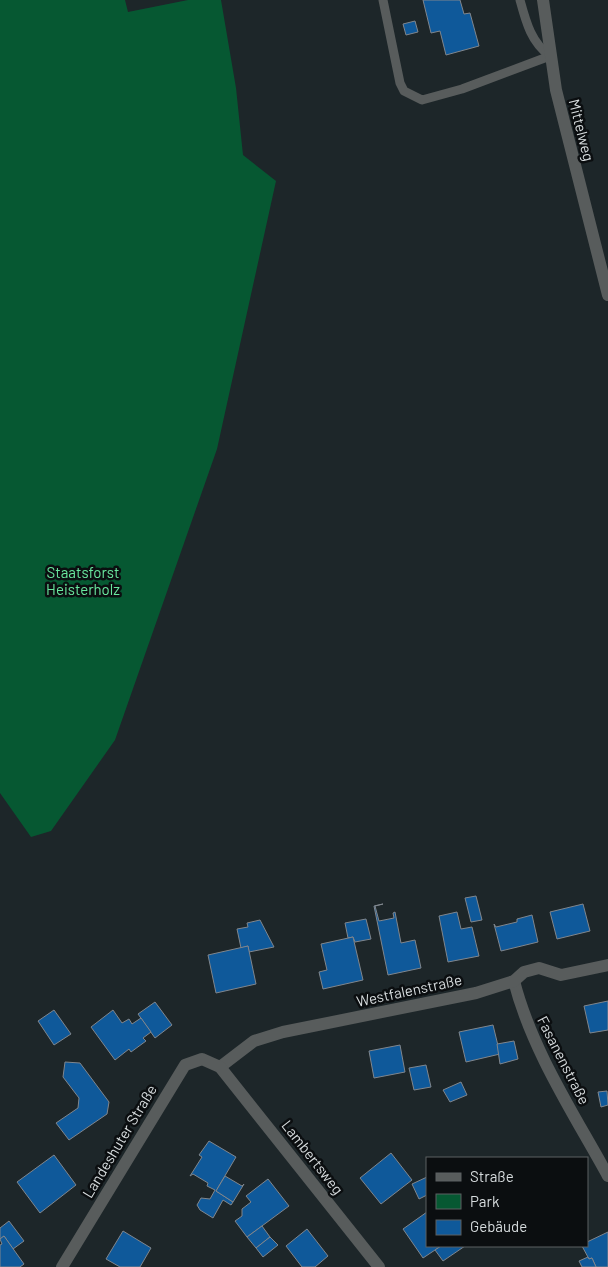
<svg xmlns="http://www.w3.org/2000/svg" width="608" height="1267" font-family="Barlow,sans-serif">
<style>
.green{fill:#065832}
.building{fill:#0f599a;stroke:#80868d}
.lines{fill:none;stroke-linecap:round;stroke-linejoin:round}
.service{stroke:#585c5c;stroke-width:9}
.minor{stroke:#585c5c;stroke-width:12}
.labels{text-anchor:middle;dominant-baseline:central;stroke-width:5;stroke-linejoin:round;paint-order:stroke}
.street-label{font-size:15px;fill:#d7dcde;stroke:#0b0e10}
.park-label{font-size:15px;fill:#69e89f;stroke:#0b0e10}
</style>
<rect width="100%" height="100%" fill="#1d2629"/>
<path class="green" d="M0 0H125L128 12 188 0H221L236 88 243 155 276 181 217 449 115 740 51 831 31 837 0 793Z"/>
<g class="building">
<path d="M423 0H460L464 14 470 13 479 46 446 55 440 31 431 33Z"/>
<path d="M415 21 418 32 406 35 403 24Z"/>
<path d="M476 896 482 920 471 922 465 898Z"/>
<path d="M383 904 375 906 379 921 394 918 393 913 395 912 401 943 415 940 421 968 388 975 374 906Z"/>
<path d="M583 904 590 931 557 939 550 912Z"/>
<path d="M457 912 461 929 472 927 479 956 448 962 439 916Z"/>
<path d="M532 915 538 942 501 951 494 924 496 927 517 922V919Z"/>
<path d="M366 919 371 939 355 942 353 937 348 938 345 923Z"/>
<path d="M260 920 274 947 249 952 248 946 241 948 237 929 248 927 247 923Z"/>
<path d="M353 937 363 980 323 989 319 972 327 970 321 944Z"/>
<path d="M248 946 256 984 216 993 208 955Z"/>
<path d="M608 1001V1030L590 1033 584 1006Z"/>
<path d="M155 1002 172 1025 155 1038 138 1014Z"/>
<path d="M54 1010 71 1034 54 1045 38 1021Z"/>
<path d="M113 1010 122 1023 129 1019 132 1024 141 1018 151 1032 143 1038 146 1041 131 1052 129 1049 115 1060 91 1027Z"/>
<path d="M493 1025 500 1054 466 1062 459 1032Z"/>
<path d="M514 1041 518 1059 500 1064 497 1044Z"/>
<path d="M400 1045 405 1072 374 1078 369 1051Z"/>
<path d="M65 1062 80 1063 109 1102 107 1114 69 1140 56 1123 78 1108 79 1098 63 1077Z"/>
<path d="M426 1065 431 1087 414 1090 409 1068Z"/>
<path d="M461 1082 467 1095 450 1102 443 1090Z"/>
<path d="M607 1091 608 1105 601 1107 598 1092Z"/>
<path d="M209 1141 236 1157 216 1191 233 1202 231 1205 223 1200 213 1218 200 1210 197 1205 201 1198 210 1199 215 1190 207 1186 208 1183 193 1174 190 1176 202 1157 199 1155Z"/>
<path d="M391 1153 412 1180 381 1204 360 1178Z"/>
<path d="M54 1155 76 1185 40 1213 17 1182Z"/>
<path d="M225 1176 242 1186 244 1184 233 1202 216 1191Z"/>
<path d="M427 1177V1195L419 1199 412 1184Z"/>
<path d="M268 1179 289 1206 247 1237 235 1221 242 1216V1209L251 1202 246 1196Z"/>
<path d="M427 1212V1246H441L423 1258 403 1229Z"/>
<path d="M9 1221 24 1241 13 1249 4 1236 0 1239V1228Z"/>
<path d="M262 1226 270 1237 256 1248 247 1237Z"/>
<path d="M307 1229 328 1256 315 1267H302L286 1246Z"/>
<path d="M123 1231 151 1248 140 1267H120L106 1259Z"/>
<path d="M608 1232V1267H596L592 1258 589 1259 582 1246H587V1242Z"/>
<path d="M4 1236 24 1264 20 1267H0V1245L2 1244 0 1239Z"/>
<path d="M270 1237 278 1245 263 1257 256 1248Z"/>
<path d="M441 1246H465L443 1261 435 1250Z"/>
<path d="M588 1257 589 1259 592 1258 596 1267H582L579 1261Z"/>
</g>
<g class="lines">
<g class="service">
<path d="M383 0 400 83 404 91 422 100 462 89 550 56"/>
<path d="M520 0C526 22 531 42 550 56"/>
</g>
<g class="minor">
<path d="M543 0 556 90 608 295"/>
<path d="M514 981C532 1051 574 1114 608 1176"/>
<path d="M220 1067 254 1041 283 1032 476 993 514 981 524 972 539 968 561 975 608 965"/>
<path d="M62 1267 185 1065 202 1059 220 1067 379 1267"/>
</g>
</g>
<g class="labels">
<g class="street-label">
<text transform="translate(582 130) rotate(76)">Mittelweg</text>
<text transform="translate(409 990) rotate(-12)">Westfalenstraße</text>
<text transform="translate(564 1060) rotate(63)">Fasanenstraße</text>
<text transform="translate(119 1141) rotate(-59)">Landeshuter Straße</text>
<text transform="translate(313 1157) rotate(52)">Lambertsweg</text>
</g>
<g class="park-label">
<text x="83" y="572">Staatsforst<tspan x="83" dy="17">Heisterholz</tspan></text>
</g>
</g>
<rect x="426" y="1157" width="162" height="90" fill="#0b0e10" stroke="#5d6062"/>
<rect x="436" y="1173" width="25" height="8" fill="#585c5c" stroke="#5d6062"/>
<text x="470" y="1182" font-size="15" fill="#d7dcde">Straße</text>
<rect x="436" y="1194" width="25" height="15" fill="#065832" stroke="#5d6062"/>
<text x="470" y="1207" font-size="15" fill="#d7dcde">Park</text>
<rect x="436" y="1220" width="25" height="15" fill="#0f599a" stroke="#5d6062"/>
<text x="470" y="1232" font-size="15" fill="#d7dcde">Gebäude</text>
</svg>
